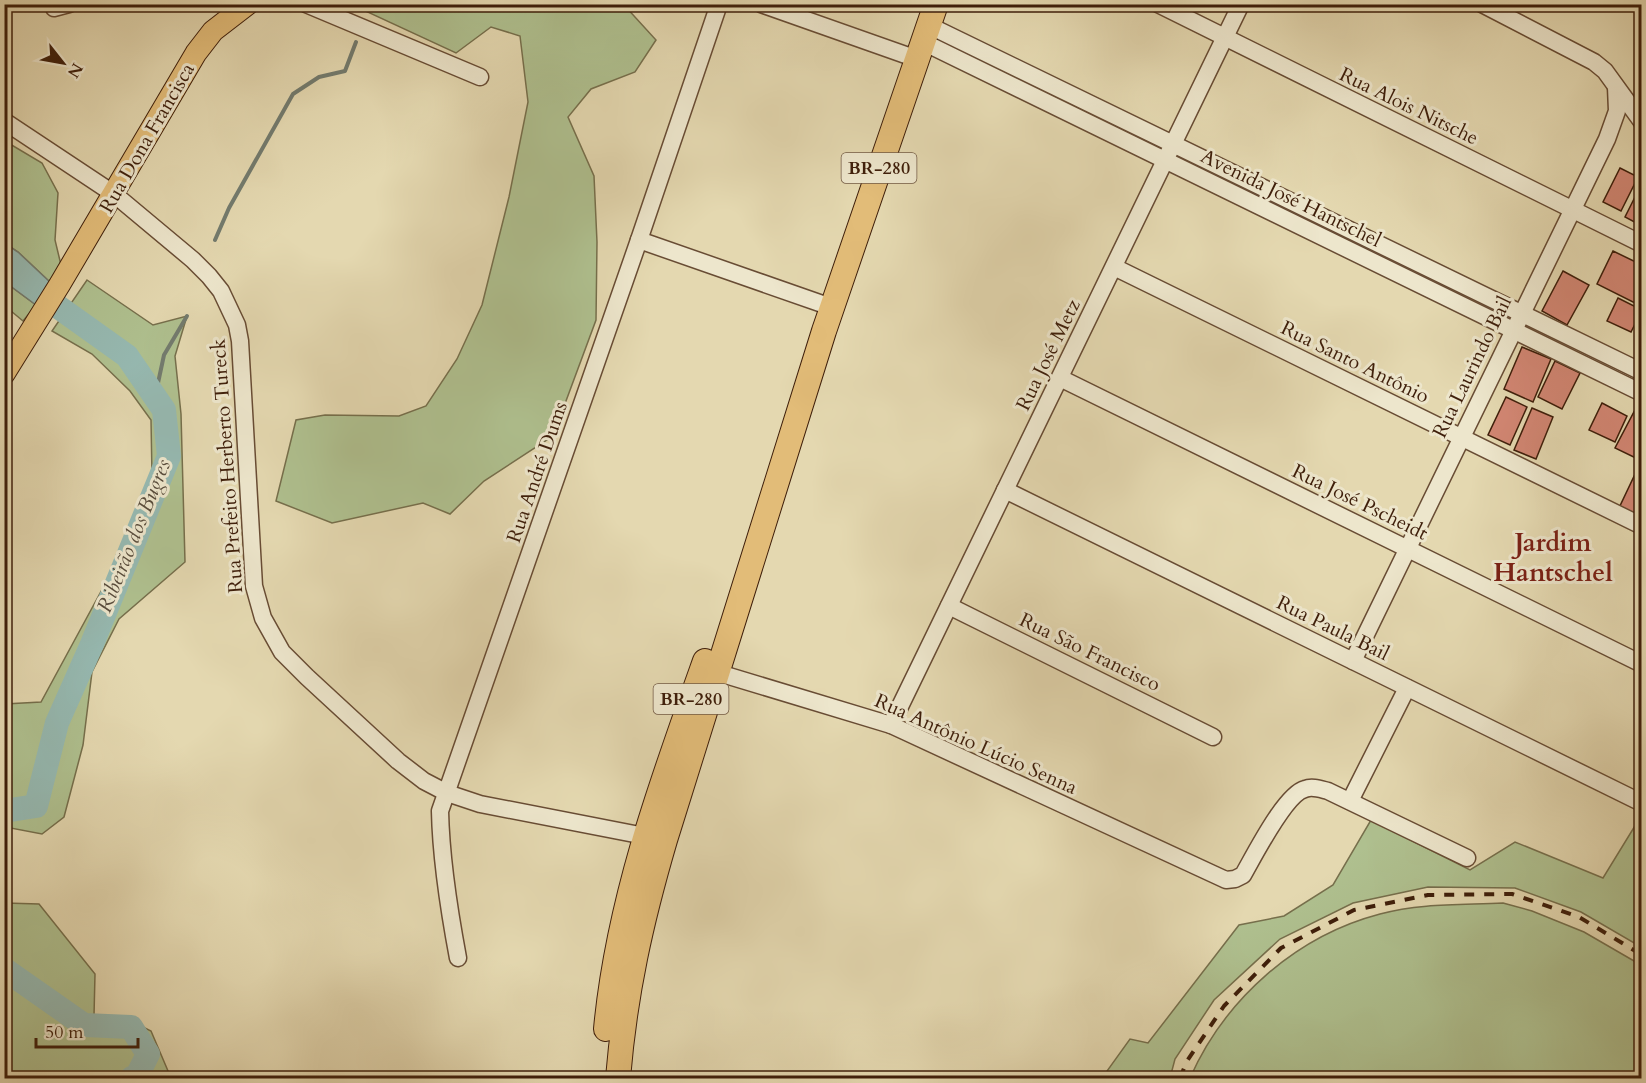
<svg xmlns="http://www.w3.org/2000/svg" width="1646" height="1083" font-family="Cardo,serif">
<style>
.green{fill:#afc08f;stroke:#766f4c;stroke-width:1.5}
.water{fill:#96b9b1;stroke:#737b6e;stroke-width:1.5}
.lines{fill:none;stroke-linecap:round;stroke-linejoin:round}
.shore{stroke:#6a6c5e;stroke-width:1.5}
.stream{stroke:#737b6e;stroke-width:4}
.river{stroke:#96b9b1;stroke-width:24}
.building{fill:#d28673;stroke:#3e1e0a;stroke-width:1.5}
.minor-casing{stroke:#684c34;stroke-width:19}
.major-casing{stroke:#3e1e0a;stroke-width:23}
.highway-casing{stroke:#3e1e0a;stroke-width:26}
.minor{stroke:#ede6cc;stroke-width:16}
.major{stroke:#e2bc78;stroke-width:21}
.highway{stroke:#e2bc78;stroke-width:24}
.rail{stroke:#3e1e0a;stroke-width:4;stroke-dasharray:10 10;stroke-linecap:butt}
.labels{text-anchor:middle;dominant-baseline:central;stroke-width:6;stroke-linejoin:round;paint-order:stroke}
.shield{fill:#ede6cc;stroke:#725a44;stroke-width:1.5}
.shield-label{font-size:18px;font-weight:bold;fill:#3e1e0a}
.street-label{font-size:20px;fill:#3e1e0a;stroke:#ede6cc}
.water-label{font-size:21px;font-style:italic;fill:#584c3c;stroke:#ede6cc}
.district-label{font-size:26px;font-weight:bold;fill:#7a1f14;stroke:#ede6cc}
</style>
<rect width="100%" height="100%" fill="#e4d8b0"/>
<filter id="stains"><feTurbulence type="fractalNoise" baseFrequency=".00333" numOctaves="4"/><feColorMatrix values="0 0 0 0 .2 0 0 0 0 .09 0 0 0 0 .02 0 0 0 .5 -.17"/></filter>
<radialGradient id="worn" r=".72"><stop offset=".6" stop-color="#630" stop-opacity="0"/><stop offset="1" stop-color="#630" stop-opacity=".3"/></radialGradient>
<g class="green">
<path d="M363 5H624L656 40 635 72 591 89 568 117 594 176 597 242 596 320 553 436 484 481 450 514 423 503 332 523 276 501 296 420 325 415 399 416 426 406 457 359 482 305 509 197 528 102 520 36 491 27 456 53 361 9Z"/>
<path d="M4 143 10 144 42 163 58 193 55 240 61 265 52 284 18 252 5 243Z"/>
<path d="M87 280 153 325 187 316 175 356 181 414 185 562 119 619 92 672 83 745 64 817 42 834 5 827V704L41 702 124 549 152 476 151 420 130 391 92 354 52 331Z"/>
<path d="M5 282 36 305 23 321 5 306Z"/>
<path d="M1641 816V947L1581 912 1515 888 1428 887 1353 903 1280 939 1214 1000 1175 1059 1170 1078H1104L1107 1071 1130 1039 1148 1043 1239 925 1284 916 1333 885 1371 820 1470 870 1515 842 1603 878Z"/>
<path d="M4 903 39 904 95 974 94 1016 129 1020 151 1031 171 1078H5Z"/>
<path d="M1503 903 1532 911 1584 932 1641 965V1078H1190C1225 999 1296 936 1380 914 1420 903 1462 905 1503 903Z"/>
</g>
<path class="water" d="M4 243 18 252 52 284 36 305 5 282Z"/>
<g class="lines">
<path class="shore" d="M4 251 15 257 43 286 36 294 33 295 16 281 4 277"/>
<g class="stream">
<path d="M377 6 380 4"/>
<path d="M215 240 229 208 293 94 319 77 345 71 356 42"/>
<path d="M155 397 164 355 187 316"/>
</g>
<g class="river">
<path d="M4 258 50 301 127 356 164 410 169 456 92 644 57 723 36 806 4 811"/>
<path d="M4 969 84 1025 131 1027 148 1054 137 1076 132 1078"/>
</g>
</g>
<g class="building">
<path d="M1620 168 1638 177 1621 211 1603 202Z"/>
<path d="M1638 191 1642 193V226L1625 217Z"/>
<path d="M1613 251 1642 265V291L1635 303 1597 284Z"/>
<path d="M1563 271 1589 285 1567 325 1542 311Z"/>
<path d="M1618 298 1642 310 1631 332 1607 321Z"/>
<path d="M1522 347 1551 359 1533 402 1504 389Z"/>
<path d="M1555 361 1580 373 1562 409 1538 397Z"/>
<path d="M1506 397 1527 407 1510 445 1488 435Z"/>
<path d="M1602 403 1627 416 1615 442 1589 430Z"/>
<path d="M1532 408 1553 417 1536 459 1514 450Z"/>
<path d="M1636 408 1642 410V461L1615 448Z"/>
<path d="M1637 470 1642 472 1641 519 1619 508Z"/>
</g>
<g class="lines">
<defs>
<g id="minor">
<path d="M306 4 480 77"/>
<path d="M761 4 917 59"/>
<path d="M1158 4 1642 244"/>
<path d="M1482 4 1594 62 1605 71 1642 122"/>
<path d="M54 8 69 4"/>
<path d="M928 25 1642 372"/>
<path d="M923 42 1642 393"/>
<path d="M4 121 114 194 193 260 209 276 221 291 237 325 240 341 254 586 263 618 282 652 307 677 398 761 424 781 447 793 480 804 655 838"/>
<path d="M639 240 831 307"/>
<path d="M1114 267 1642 526"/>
<path d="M1060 378 1642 664"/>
<path d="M1005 490 1642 803"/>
<path d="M949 606 1213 737"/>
<path d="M1353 661 1607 139 1617 111 1616 87"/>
<path d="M709 670 891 725 1226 880 1235 879 1243 875C1254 856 1285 794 1305 789 1312 786 1320 789 1328 791L1467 858"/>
<path d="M891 725 1241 4"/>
<path d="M1350 801 1407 688"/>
<path d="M458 958C449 910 441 861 440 811L639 240 719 4"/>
</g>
<path id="major" d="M4 374 60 284 196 53 213 31 248 4"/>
<g id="highway">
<path d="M606 1029C618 901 662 781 705 661"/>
<path d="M618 1078C625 993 641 922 665 840L824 331 936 4"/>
</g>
</defs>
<use href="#minor" class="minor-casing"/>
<use href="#major" class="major-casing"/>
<use href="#highway" class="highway-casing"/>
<use href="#minor" class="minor"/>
<use href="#major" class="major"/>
<use href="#highway" class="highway"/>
<path class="rail" d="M1180 1078 1187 1061 1224 1006 1281 948 1354 910 1428 895 1512 894 1579 917 1642 955"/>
</g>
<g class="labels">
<g class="shield">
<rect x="841.5" y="153" width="75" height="30" rx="4.5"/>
<rect x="653.5" y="684" width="75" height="30" rx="4.5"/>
</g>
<g class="shield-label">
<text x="879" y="168">BR-280</text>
<text x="691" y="699">BR-280</text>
</g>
<g class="street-label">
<text transform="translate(1409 106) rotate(26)">Rua Alois Nitsche</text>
<text transform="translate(147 138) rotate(-60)">Rua Dona Francisca</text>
<text transform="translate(1291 198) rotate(26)">Avenida José Hantschel</text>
<text transform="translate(1048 355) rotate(-64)">Rua José Metz</text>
<text transform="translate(1355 362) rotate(26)">Rua Santo Antônio</text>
<text transform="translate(1472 367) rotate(-64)">Rua Laurindo Bail</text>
<text transform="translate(227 466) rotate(-94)">Rua Prefeito Herberto Tureck</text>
<text transform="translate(537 472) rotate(-71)">Rua André Dums</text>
<text transform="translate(1360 502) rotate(26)">Rua José Pscheidt</text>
<text transform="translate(1333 628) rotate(26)">Rua Paula Bail</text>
<text transform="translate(1090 652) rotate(26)">Rua São Francisco</text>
<text transform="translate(976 744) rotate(24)">Rua Antônio Lúcio Senna</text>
</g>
<g class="water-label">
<text transform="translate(134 536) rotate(-68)">Ribeirão dos Bugres</text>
</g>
<g class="district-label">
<text x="1553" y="542">Jardim<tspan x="1553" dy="30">Hantschel</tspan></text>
</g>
</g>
<rect width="1646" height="1083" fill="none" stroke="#e4d8b0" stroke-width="24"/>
<rect x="6" y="6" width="1634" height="1071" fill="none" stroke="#3e1e0a" stroke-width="3"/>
<rect x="12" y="12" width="1622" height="1059" fill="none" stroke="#3e1e0a" stroke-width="1.5"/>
<g transform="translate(63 63) rotate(121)" stroke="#ede6cc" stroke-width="4.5" paint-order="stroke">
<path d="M0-4.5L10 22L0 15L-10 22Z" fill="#3e1e0a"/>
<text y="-9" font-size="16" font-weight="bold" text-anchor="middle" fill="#3e1e0a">N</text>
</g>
<path d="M36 1038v9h102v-9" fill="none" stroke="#3e1e0a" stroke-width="3"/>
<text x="45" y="1038" font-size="18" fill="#3e1e0a" stroke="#ede6cc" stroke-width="4.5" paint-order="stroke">50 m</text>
<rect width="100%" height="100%" filter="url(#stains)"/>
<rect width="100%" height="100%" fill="url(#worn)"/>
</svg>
